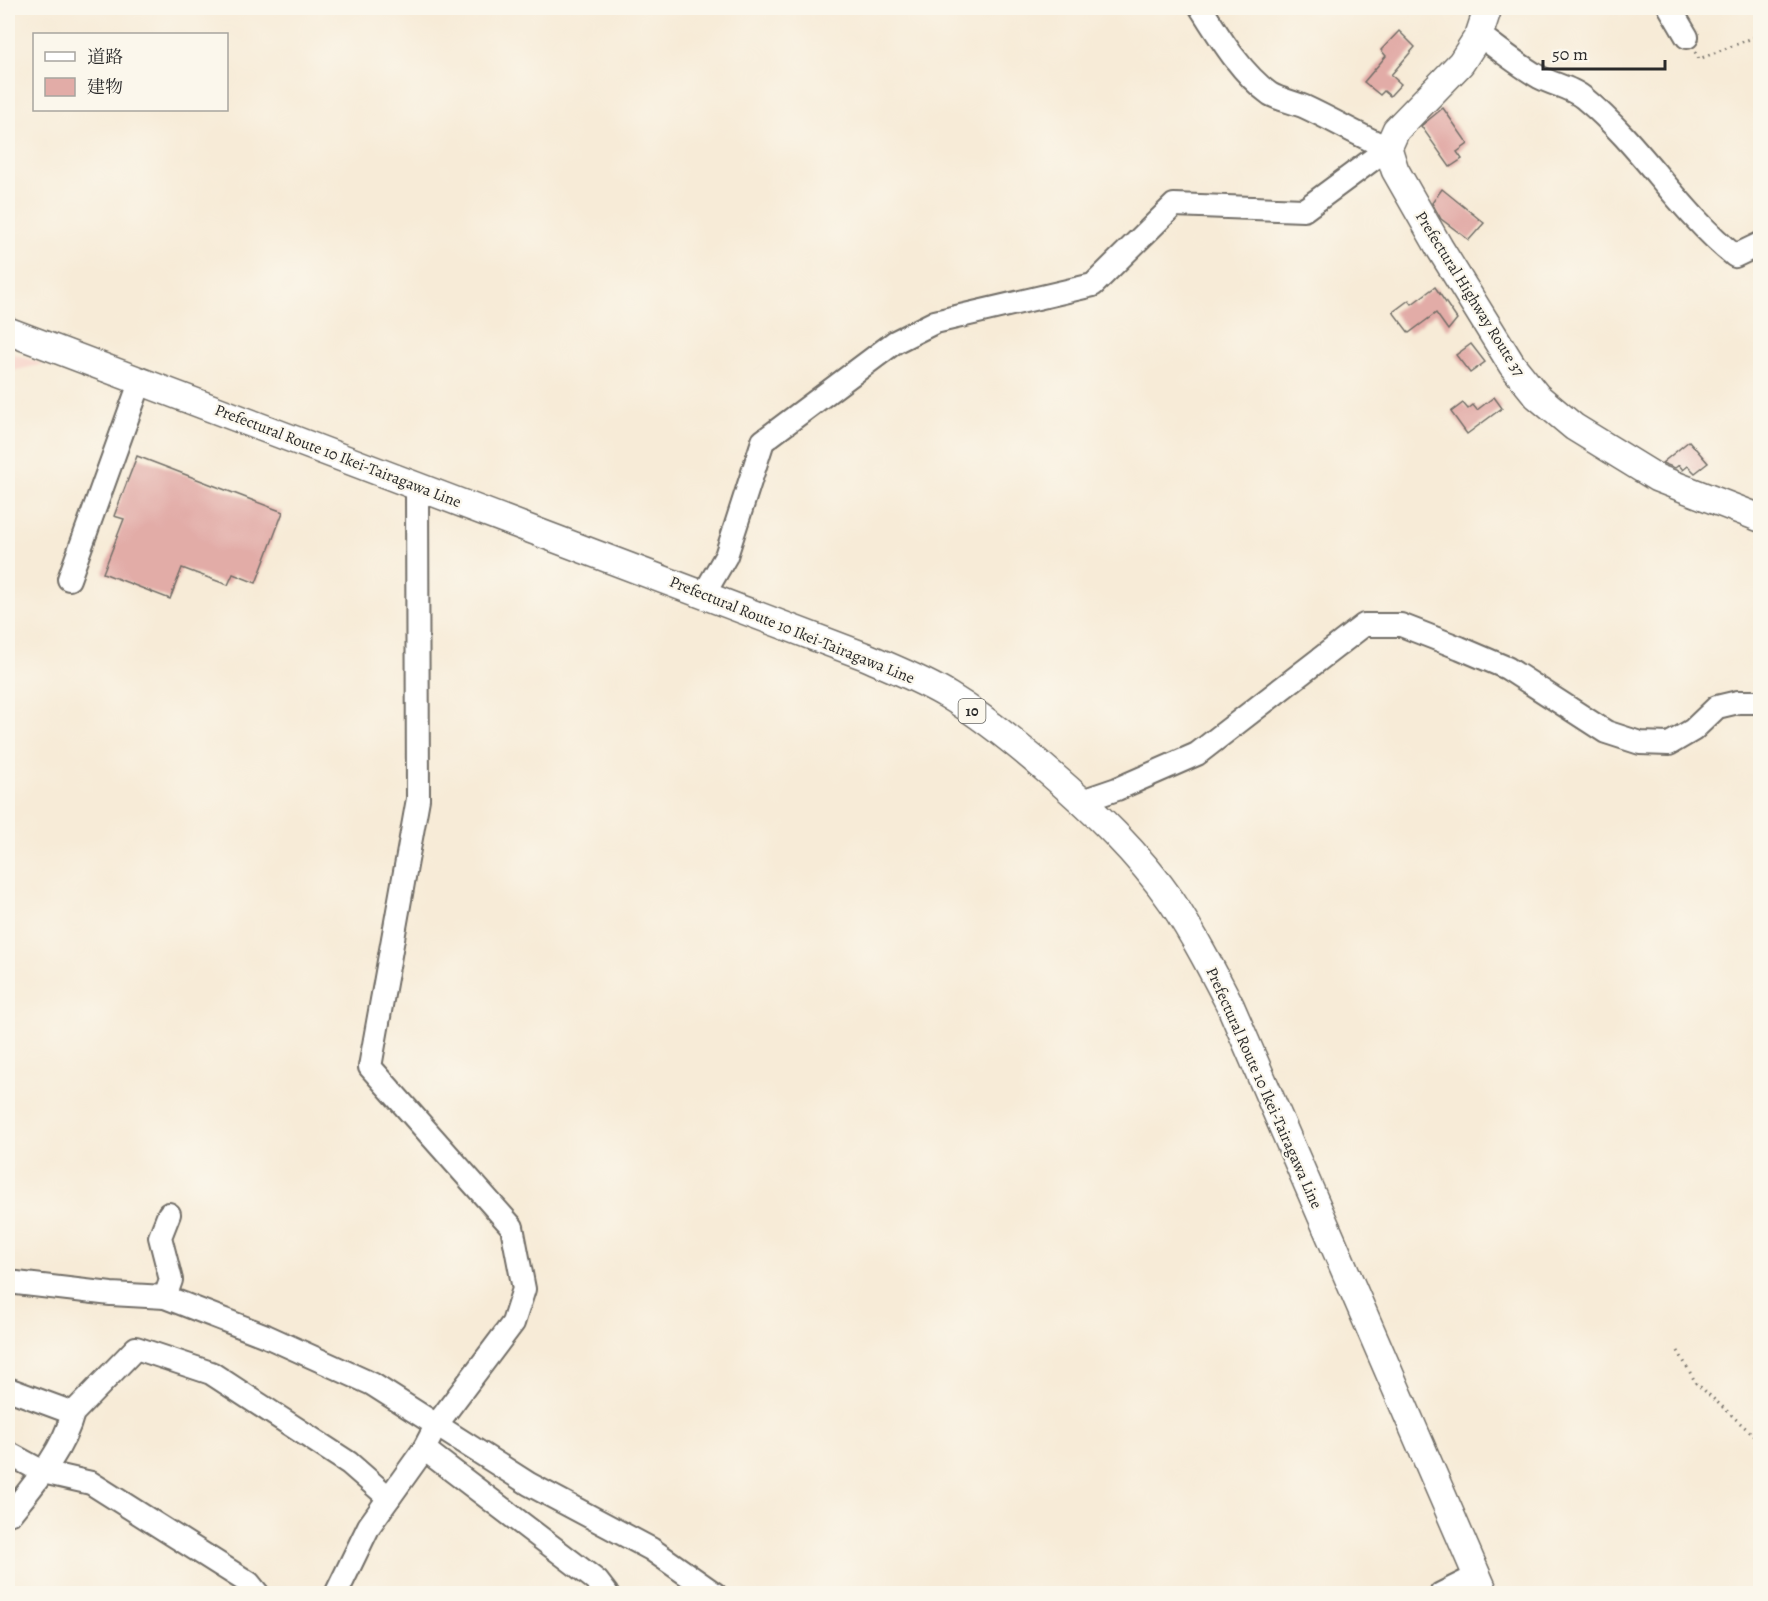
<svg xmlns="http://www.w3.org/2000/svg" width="1768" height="1601" font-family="Alegreya,'Noto Serif JP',serif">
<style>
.built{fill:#f7d1c8}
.building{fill:#e2aca7}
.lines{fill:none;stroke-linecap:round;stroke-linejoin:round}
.minor-casing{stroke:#726e67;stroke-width:26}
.major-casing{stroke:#726e67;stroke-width:30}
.path{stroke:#726e67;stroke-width:3;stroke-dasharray:1.5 4.5;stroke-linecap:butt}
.minor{stroke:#fff;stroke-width:22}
.major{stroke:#fff;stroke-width:27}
.labels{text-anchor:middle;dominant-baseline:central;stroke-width:4.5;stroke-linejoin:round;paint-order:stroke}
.shield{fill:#fbf7ec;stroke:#696865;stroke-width:1.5}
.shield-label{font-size:15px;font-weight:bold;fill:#2b2b2b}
.street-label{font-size:16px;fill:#2b2b2b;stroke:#fbf7ec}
</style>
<rect width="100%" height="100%" fill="#fbf7ec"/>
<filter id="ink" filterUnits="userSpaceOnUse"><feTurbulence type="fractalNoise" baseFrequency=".0167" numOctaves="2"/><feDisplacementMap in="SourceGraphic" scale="12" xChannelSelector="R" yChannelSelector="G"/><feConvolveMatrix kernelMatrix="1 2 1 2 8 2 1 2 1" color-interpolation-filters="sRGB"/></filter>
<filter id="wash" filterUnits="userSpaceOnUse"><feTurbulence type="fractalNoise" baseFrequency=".008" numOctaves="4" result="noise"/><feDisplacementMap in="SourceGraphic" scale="24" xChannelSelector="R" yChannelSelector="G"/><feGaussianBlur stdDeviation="1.35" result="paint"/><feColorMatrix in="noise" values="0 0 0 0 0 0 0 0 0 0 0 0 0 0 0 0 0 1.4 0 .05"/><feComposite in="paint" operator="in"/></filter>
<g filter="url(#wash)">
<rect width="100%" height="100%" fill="#f7ebd7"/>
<path class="built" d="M8 352 43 364 8 372Z"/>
<g id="blocks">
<g class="building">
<path d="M1399 31 1415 47 1391 75 1401 84 1390 96 1384 91 1380 95 1364 82 1386 56 1381 50Z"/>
<path d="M1443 108 1468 144 1457 152 1462 159 1450 167 1421 126Z"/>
<path d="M1442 189 1484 223 1469 240 1441 219 1432 203Z"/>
<path d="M1435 287 1457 319 1448 330 1436 313 1409 333 1393 312 1409 300 1412 304Z"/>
<path d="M1471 344 1485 362 1470 373 1456 355Z"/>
<path d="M1494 397 1502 408 1467 434 1451 412 1463 403 1468 409 1473 405 1477 410Z"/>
<path d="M1689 441 1708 463 1695 473 1688 466 1683 470 1679 465 1675 468 1662 463Z"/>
<path d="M137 456 283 512 256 583 233 574 228 585 182 568 170 599 103 573 124 519 114 516Z"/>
</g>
</g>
</g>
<g filter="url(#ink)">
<use href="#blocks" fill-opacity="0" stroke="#726e67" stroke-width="1.5"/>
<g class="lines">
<defs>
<g id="minor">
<path d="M1201 8C1220 38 1241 73 1270 94 1280 100 1294 102 1305 107 1333 120 1360 136 1388 148"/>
<path d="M1670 8 1687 37"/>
<path d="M1479 35C1499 49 1518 65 1539 77 1554 85 1573 88 1585 99 1641 145 1678 210 1735 256L1760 244"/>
<path d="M69 579 141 380"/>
<path d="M704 594 726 556 763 441 895 342 935 322 1093 285 1174 205 1304 210 1388 148"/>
<path d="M1082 801 1117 789 1197 754 1364 625H1401L1460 648 1507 668 1606 732 1640 743 1669 744 1693 730 1717 707 1738 702H1760"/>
<path d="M8 1282 111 1294 165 1297 266 1336 372 1384 529 1484 651 1549 715 1594"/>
<path d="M165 1297 171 1280 160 1237 169 1214"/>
<path d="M8 1389 73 1413"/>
<path d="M424 1449 597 1581 607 1594"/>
<path d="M8 1453 43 1472 91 1483 249 1583 258 1594"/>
<path d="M8 1514 11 1513C35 1483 63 1451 73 1413L136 1348 211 1373 349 1463 389 1498"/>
<path d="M336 1594 369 1526 424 1449 437 1424 513 1323 524 1289 512 1227 370 1067 418 799 417 486"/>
<path d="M1441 1594 1477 1576"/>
</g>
<g id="major">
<path d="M1488 8 1479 35 1461 63 1396 130 1388 148 1395 170 1439 247 1512 365 1537 396 1574 427 1657 478 1760 518"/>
<path d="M8 331 867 657C894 669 923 680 949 696 985 718 1018 745 1050 773 1095 812 1138 853 1172 902 1194 935 1212 970 1230 1005L1485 1594"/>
</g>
</defs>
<use href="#minor" class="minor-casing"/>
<use href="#major" class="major-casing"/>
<g class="path">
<path d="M1695 52 1699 59 1760 35"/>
<path d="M1678 1351 1696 1383 1760 1441"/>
</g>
<use href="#minor" class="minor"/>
<use href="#major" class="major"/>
</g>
</g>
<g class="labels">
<rect class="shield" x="958.5" y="699" width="27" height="24" rx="4.5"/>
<g class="shield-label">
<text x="972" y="711">10</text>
</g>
<g class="street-label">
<text transform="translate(1470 294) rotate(58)">Prefectural Highway Route 37</text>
<text transform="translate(338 456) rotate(21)">Prefectural Route 10 Ikei-Tairagawa Line</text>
<text transform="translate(792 630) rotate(22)">Prefectural Route 10 Ikei-Tairagawa Line</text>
<text transform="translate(1264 1088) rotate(66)">Prefectural Route 10 Ikei-Tairagawa Line</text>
</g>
</g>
<rect width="1768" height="1601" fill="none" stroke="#fbf7ec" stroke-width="30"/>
<rect x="33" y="33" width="195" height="78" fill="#fbf7ec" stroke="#a8a59f" stroke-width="1.5"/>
<rect x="45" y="52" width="30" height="9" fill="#ffffff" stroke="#a8a59f" stroke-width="1.5"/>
<text x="87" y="63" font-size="18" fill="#2b2b2b">道路</text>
<rect x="45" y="78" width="30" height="18" fill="#e2aca7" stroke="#a8a59f" stroke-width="1.5"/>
<text x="87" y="93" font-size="18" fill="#2b2b2b">建物</text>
<path d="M1543 60v9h122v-9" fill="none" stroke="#2b2b2b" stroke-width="3"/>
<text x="1552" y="60" font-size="18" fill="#2b2b2b" stroke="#fbf7ec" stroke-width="4.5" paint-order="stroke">50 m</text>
</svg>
